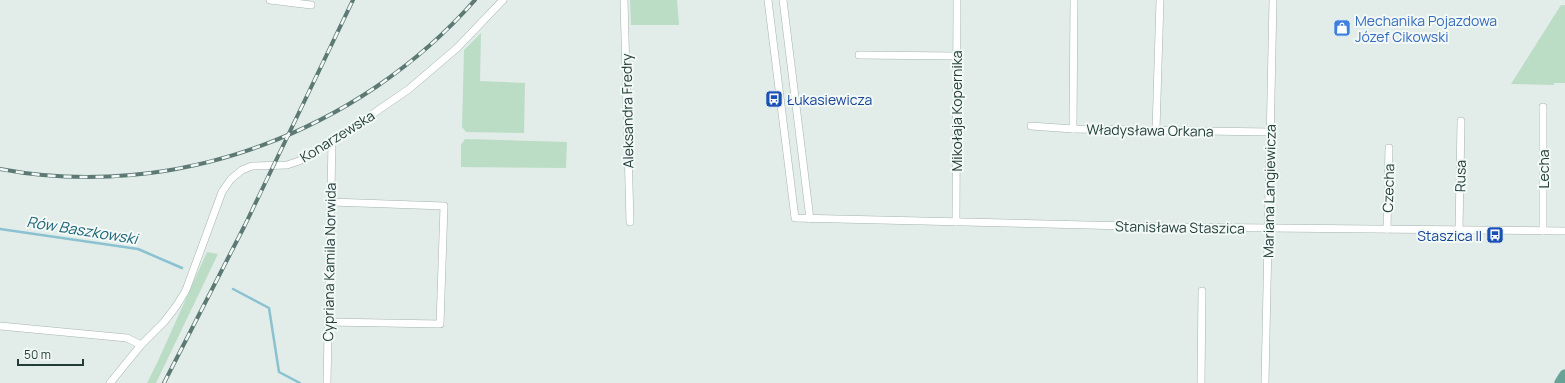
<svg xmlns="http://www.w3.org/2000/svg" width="1565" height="383" font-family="Manrope,sans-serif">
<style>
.green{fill:#bbddc6}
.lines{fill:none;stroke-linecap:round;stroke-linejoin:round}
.stream{stroke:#8ac2d1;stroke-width:2.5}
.minor-casing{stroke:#a5b4af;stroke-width:8}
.primary-casing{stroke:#c1c9c7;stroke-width:12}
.minor{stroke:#fff;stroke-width:7}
.primary{stroke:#66a296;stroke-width:11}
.rail-casing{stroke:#5c7973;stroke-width:4}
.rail{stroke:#f2f9f6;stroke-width:2.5;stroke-dasharray:8;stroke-linecap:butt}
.labels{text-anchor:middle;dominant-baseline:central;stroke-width:4;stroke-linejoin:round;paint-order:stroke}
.shop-label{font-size:14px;fill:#366cbe;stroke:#f2f9f6;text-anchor:start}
.transit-label{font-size:14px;fill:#164399;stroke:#f2f9f6;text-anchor:start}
.street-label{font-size:14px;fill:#223d37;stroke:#f2f9f6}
.water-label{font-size:15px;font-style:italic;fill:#1c6479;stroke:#f2f9f6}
</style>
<rect width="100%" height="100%" fill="#e2ece8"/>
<g class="green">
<path d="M630 0H677L679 25H631Z"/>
<path d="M1561 5H1565V83H1554V85L1511 84Z"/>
<path d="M481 33 480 81 525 83 524 133 466 132 462 127 464 50Z"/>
<path d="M465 139 567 142 566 168 461 167V145Z"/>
<path d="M207 252 218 254 156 383H147L158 361Z"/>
</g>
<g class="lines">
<g class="stream">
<path d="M0 229 138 249 182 268"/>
<path d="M233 289 269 308 279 372 300 383"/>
</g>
<defs>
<g id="minor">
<path d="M270 0 311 5"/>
<path d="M624 0 630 222"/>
<path d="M768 0 795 218 1169 227 1565 231"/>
<path d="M783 0 810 219"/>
<path d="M859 55 956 56"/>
<path d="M1031 126 1073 129 1270 132"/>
<path d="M1073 129 1074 0"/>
<path d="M1156 130 1160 0"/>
<path d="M956 222 957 0"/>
<path d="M1387 229 1389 148"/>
<path d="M1459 230 1461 121"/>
<path d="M1543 231V107"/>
<path d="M328 322 440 324 444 206 331 202"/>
<path d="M0 326 127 338 141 345"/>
<path d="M110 383 141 345 164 322 177 305 186 290 222 192 231 179 242 170 252 166 287 165 299 161 332 142 409 89 457 48 503 0"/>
<path d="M327 383 332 142"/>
<path d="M1201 383 1202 291"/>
<path d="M1265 383 1273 0"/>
</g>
<path id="primary" d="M1560 383 1565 375"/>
</defs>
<use href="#minor" class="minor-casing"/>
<use href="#primary" class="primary-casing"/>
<use href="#minor" class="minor"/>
<use href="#primary" class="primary"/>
<defs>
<g id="rail">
<path d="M0 169C174 202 359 132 475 0"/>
<path d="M164 383 245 225 353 0"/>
</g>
</defs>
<use href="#rail" class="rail-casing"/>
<use href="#rail" class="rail"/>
</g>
<defs>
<symbol id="shop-square" viewBox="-11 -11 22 22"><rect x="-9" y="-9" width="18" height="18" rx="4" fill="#3f7fe0" stroke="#f2f9f6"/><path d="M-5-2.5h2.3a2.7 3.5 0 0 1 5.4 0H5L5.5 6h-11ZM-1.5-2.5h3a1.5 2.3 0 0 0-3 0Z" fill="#fff"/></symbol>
<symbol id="bus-square" viewBox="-11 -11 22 22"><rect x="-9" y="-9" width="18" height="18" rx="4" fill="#1a4fb4" stroke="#f2f9f6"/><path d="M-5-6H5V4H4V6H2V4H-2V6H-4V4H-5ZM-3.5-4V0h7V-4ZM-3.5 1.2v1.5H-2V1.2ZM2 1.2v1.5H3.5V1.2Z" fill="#fff"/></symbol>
</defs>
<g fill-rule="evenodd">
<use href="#shop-square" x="1332" y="18" width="20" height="20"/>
<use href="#bus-square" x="764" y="89" width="20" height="20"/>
<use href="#bus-square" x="1485" y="225" width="20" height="20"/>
</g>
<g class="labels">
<g class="shop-label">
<text x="1355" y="20">Mechanika Pojazdowa<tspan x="1355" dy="16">Józef Cikowski</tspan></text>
</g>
<g class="transit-label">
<text x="787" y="99">Łukasiewicza</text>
<text x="1482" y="235" text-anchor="end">Staszica II</text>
</g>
<g class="street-label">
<text transform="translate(627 111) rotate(-91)">Aleksandra Fredry</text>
<text transform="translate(956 111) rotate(-90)">Mikołaja Kopernika</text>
<text transform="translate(1150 130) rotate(1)">Władysława Orkana</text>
<text transform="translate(337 136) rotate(-32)">Konarzewska</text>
<text transform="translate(1543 169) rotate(-90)">Lecha</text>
<text transform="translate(1460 176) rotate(-89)">Rusa</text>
<text transform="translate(1388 188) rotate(-88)">Czecha</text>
<text transform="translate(1269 191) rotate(-89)">Mariana Langiewicza</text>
<text transform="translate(1180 227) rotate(1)">Stanisława Staszica</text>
<text transform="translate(329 262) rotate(-89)">Cypriana Kamila Norwida</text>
</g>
<g class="water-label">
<text transform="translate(82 230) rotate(9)">Rów Baszkowski</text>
</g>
</g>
<path d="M18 359v6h65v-6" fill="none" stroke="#223d37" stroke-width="2"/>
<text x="24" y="359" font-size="12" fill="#223d37" stroke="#f2f9f6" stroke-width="3" paint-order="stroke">50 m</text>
</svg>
